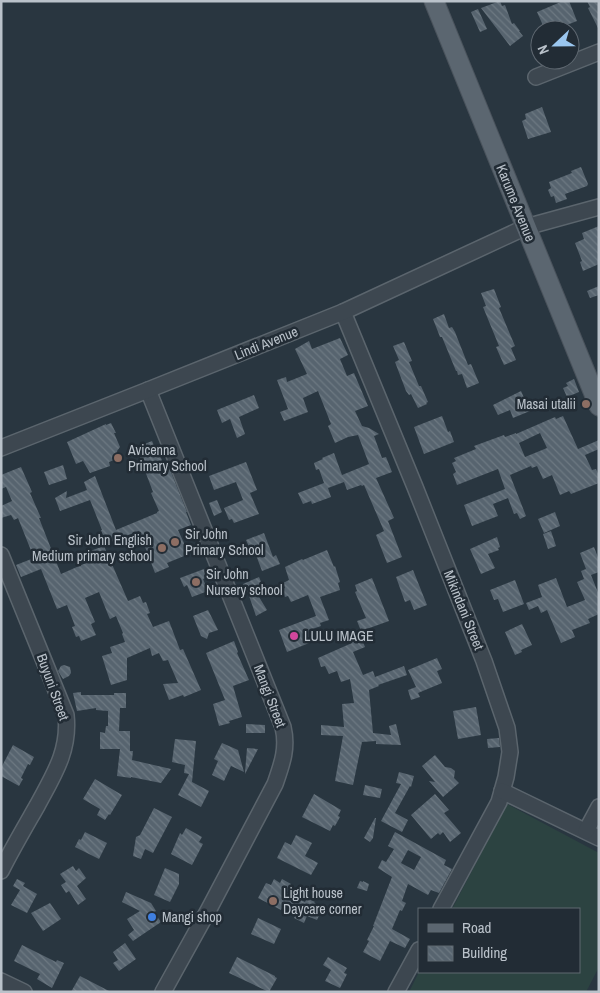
<svg xmlns="http://www.w3.org/2000/svg" width="600" height="993" font-family="'Archivo Narrow',sans-serif">
<style>
.pitch{fill:#2c4341}
.building{fill:url(#building-back-hatch);fill-rule:evenodd}
.lines{fill:none;stroke-linecap:round;stroke-linejoin:round}
.minor-casing{stroke:#5b656d;stroke-width:18}
.major-casing{stroke:#4a535c;stroke-width:21}
.minor{stroke:#3d4750;stroke-width:15}
.major{stroke:#5b6670;stroke-width:19}
.education-dot{fill:#8d6e63;stroke:#222c35;stroke-width:2}
.hotel-dot{fill:#d1479c;stroke:#222c35;stroke-width:2}
.shop-dot{fill:#3f7fe0;stroke:#222c35;stroke-width:2}
.labels{text-anchor:middle;dominant-baseline:central;stroke-width:5;stroke-linejoin:round;paint-order:stroke}
.street-label{font-size:14px;fill:#bac2ca;stroke:#222c35}
.poi-label{font-size:14px;fill:#bac2ca;stroke:#222c35;text-anchor:start}
</style>
<defs>
<pattern id="building-back-hatch" width="6" height="6" patternUnits="userSpaceOnUse" patternTransform="scale(1.25)"><rect width="6" height="6" fill="#57646f"/><path d="M-1 5l2 2M0 0l6 6M5-1l2 2" fill="none" stroke="#6d7982"/></pattern>
</defs>
<rect width="100%" height="100%" fill="#293640"/>
<path class="pitch" d="M507 804 599 853V967L586 992H409L419 972H579V909H452Z"/>
<g class="building">
<path d="M500 1 502 6 505 5 512 24 514 23 520 31H519L523 36 510 46 481 8Z"/>
<path d="M563 1H569L577 21 554 30H545L537 12Z"/>
<path d="M587 1H599V30L588 8 590 7Z"/>
<path d="M478 9 487 29 480 32 471 12Z"/>
<path d="M542 107 551 132 528 139 522 121 526 119 525 114Z"/>
<path d="M581 167 588 184 587 186 565 194 567 199 556 203 554 196 551 197 548 190 551 188 549 182 572 173 571 171Z"/>
<path d="M599 226V264L583 271 580 262 582 261 575 243 584 239 582 233Z"/>
<path d="M599 286V295L590 298 587 291Z"/>
<path d="M494 289 501 307 499 308 515 346 511 348 516 360 504 365 496 347 499 346 483 307 486 306 481 293Z"/>
<path d="M444 314 449 328 452 327 455 332 468 365 471 364 479 383 467 388 462 374 458 375 457 371H456L442 337H440L433 319Z"/>
<path d="M340 338 348 355 340 359 347 376 354 373 368 406 355 411 362 426 369 428 379 434 374 436 382 458 386 457 392 472 376 478 394 518 388 521 402 557 387 563 376 535 384 531 364 485 362 486 361 485 347 490 344 482 328 488 331 497 312 504 311 501 303 504 298 493 324 483 319 469 316 470 314 463 323 459 322 458 334 453 342 475 369 464 358 435 348 437 335 443 328 426 331 424 318 391 303 398 308 412 284 421 280 412 288 409 277 380 286 377 287 382 307 374 295 349 309 341 312 349Z"/>
<path d="M404 342 412 361 409 362 419 386H421L428 402 426 403 427 404 418 408 411 394 409 395 406 391 395 362 399 360 393 346Z"/>
<path d="M574 379 579 392 567 397 563 388 568 386 566 383Z"/>
<path d="M521 391 530 411 513 418 510 410 498 415 493 405Z"/>
<path d="M254 395 259 408 239 417 245 434 237 438 230 419 222 423 217 410Z"/>
<path d="M442 416 448 432 450 431 454 442 424 454 414 427Z"/>
<path d="M563 416 578 449 599 440V449L585 455 592 470 596 469 599 476V483L571 494 569 491 560 495 552 475 543 479 537 466 532 468 531 466 510 475 526 516 520 519 517 513 514 514 508 498 493 504 498 516 472 526 464 505 505 489 498 469 457 485 453 474 456 472 452 463 456 461 454 458 476 449 474 446 504 435 505 437 516 433V434L555 417 556 419ZM540 433 547 448 525 457 519 443Z"/>
<path d="M111 423 116 433H114L120 447 117 451 118 456 113 458 114 460 109 462 110 466 90 473 83 461 76 464 67 442 106 424V425Z"/>
<path d="M152 441 155 448H157L163 463 167 462 187 512H186L191 525 178 530 189 554 167 563 169 567 155 573 139 531 106 544 101 530H102L90 500 60 511 55 498 67 491 66 498 87 490 84 482 95 476 116 530 157 513V512L159 511 151 493 153 492 139 455 145 453 142 445Z"/>
<path d="M246 462 257 490 250 493 259 514 234 523 232 519 229 520 224 508 243 500 236 482 214 490 209 476Z"/>
<path d="M63 465 67 479 49 485 44 472Z"/>
<path d="M21 467 32 492 30 493 41 518H39L61 574 86 563 82 554 104 546 128 601 140 596 143 603 146 602 150 613 147 614 153 627 169 621 180 650 183 649 201 690 184 697 183 695 169 700 163 684 178 683 168 660 163 661 159 653 152 656 150 648 127 658V680L111 685 102 656 112 653 110 647 125 642 122 634 123 633 116 616 110 619 109 617 99 592 85 598 95 622 91 624 96 635 81 641 79 636 76 637 72 627 75 626 67 605 57 609 41 569 21 577 16 565 34 558 18 518 14 520 11 515 1 518V506L12 501 6 487 1 489V475Z"/>
<path d="M217 500 222 512 214 516 209 503Z"/>
<path d="M555 512 560 526 544 533 538 519Z"/>
<path d="M551 531 556 546 548 549 543 534Z"/>
<path d="M264 533 273 557 276 555 280 564 262 571 253 547 250 549 246 540Z"/>
<path d="M497 537 500 547 498 548 499 550 488 554 495 568 481 574 470 549Z"/>
<path d="M594 547 599 560V572L591 575 599 595V614L588 619 590 623 572 630 575 637 561 643 547 610 541 613 538 606 529 610 526 603 542 597 538 585 556 578 567 607 585 600 577 582 584 579 581 571 586 569 580 553Z"/>
<path d="M327 550 334 567 335 566 340 582 338 583 340 590 320 597 329 620 320 623 321 626 309 630 314 641 287 652 279 630 316 616 308 595 291 602 288 596 285 597 282 589 285 588 283 583 289 580 285 567 302 559 303 560Z"/>
<path d="M204 569 207 577 203 579 208 591 192 597 187 585 184 587 180 578Z"/>
<path d="M413 570 427 605 414 610 410 600 405 602 396 577Z"/>
<path d="M259 577 264 589 261 590 259 597 267 610 256 616 248 593 243 584Z"/>
<path d="M372 578 389 621 361 631 357 621 366 618 355 592 357 591 355 585Z"/>
<path d="M515 580 524 604 503 612 498 599 494 600 490 590Z"/>
<path d="M208 610 218 630 209 633 207 639 201 636 193 616Z"/>
<path d="M522 624 532 645 521 650 522 652 515 655 505 632Z"/>
<path d="M359 632 365 647 353 652 363 675 373 671 375 677 404 666 407 675 378 685 379 686 369 690 373 733 391 735 389 726 396 724 401 745 376 744V741L362 742 353 785 335 781 343 736 321 735V725L344 727 342 704 354 703 350 679 341 682 337 671 329 674 325 666 321 667 318 658 352 643 349 636Z"/>
<path d="M234 641 238 652 237 653 249 680 233 686 242 717 229 721 230 723 219 726 213 704 225 700 206 653Z"/>
<path d="M437 658 442 669 437 671 442 683 418 693 420 697 411 700 408 690 416 687 408 670Z"/>
<path d="M64 665 70 667 71 673 69 676 63 679 58 671 61 666Z"/>
<path d="M81 692V695H114V693H126V708H120L119 731H130V751H133L132 760 171 769 161 783 131 777V778L117 776 120 749H100V732L105 733 106 726H108V711L96 710V708L77 711 73 693Z"/>
<path d="M476 707 481 735 458 739 453 711Z"/>
<path d="M246 724 265 725V733H246Z"/>
<path d="M499 738 500 747 488 748 487 739Z"/>
<path d="M175 739 196 741 192 782 209 791 201 807 178 795 189 774 184 773 185 765 172 762Z"/>
<path d="M222 743 238 750 244 772 231 766 224 781 212 775 218 761 214 759Z"/>
<path d="M13 745 34 757 30 765 28 764 21 778 23 779 19 786 1 776V768Z"/>
<path d="M247 748 258 749 245 774V773Z"/>
<path d="M435 755 445 767 451 768 455 771 454 778 459 783 443 797 429 781 435 782 422 766Z"/>
<path d="M399 772 414 776 411 787 410 786 395 813 408 820 402 832 381 821 401 784 396 783Z"/>
<path d="M95 779 122 795 110 815 109 814 105 820 97 815 100 809 83 799Z"/>
<path d="M365 785 382 789 380 798 363 795Z"/>
<path d="M314 794 341 810 338 816 340 817 335 826 333 825 330 831 302 817Z"/>
<path d="M435 794 449 810 444 813 461 833 450 842 443 832 440 835 438 833 431 839 411 815Z"/>
<path d="M154 808 172 817 153 853 145 849 141 859 133 856 136 837 140 835Z"/>
<path d="M375 818H376L373 838 370 842 364 838Z"/>
<path d="M186 828 202 837 199 842 203 844 192 865 171 854 180 833 182 835Z"/>
<path d="M85 832 107 843 99 859 75 847 79 839 81 840Z"/>
<path d="M395 832 446 860 444 865 452 869 439 893 431 890 428 895 408 884 402 901 406 903 402 911 400 910 392 929 410 939 405 948 390 941 380 961 363 952 369 941 367 940 374 926H373L392 877 378 868 382 860 386 862 394 849 388 846ZM408 850 421 857 414 870 401 863Z"/>
<path d="M296 835 312 843 305 856 318 863 311 875 277 858 285 842 291 845Z"/>
<path d="M73 866 76 871 79 868 86 878 77 886 86 899 78 905 69 891 66 893 61 885 66 882 60 874Z"/>
<path d="M165 868 179 874V884L170 902 154 895Z"/>
<path d="M17 879 25 883 23 886 37 894 27 913 11 905 20 890 13 886Z"/>
<path d="M274 879 280 883 282 879 291 884 287 893 305 902 307 898 315 902 314 903 323 907 317 920 307 916 304 923 294 918 299 909 285 902 281 910 258 898 266 883 271 885Z"/>
<path d="M360 881 363 882V881L369 884 367 891 357 888Z"/>
<path d="M126 892 151 903 156 911 154 912 161 922 133 941 128 935 134 930 127 919 140 911 122 902Z"/>
<path d="M50 903 61 919 43 931 31 913Z"/>
<path d="M258 918 281 929 274 944 251 934Z"/>
<path d="M125 943 136 959 119 971 113 963 118 960 113 952Z"/>
<path d="M22 945 56 962 57 960 64 963 52 988 37 979 40 974 14 961Z"/>
<path d="M237 957 275 976V977L277 978 269 992 229 973Z"/>
<path d="M328 957 347 968 344 973 347 974 340 988 325 981 331 970 323 965Z"/>
<path d="M80 976 111 992H71Z"/>
</g>
<g class="lines">
<defs>
<g id="minor">
<path d="M536 77 599 52"/>
<path d="M343 312 415 487 484 661 507 728 510 752 506 777 499 802 441 909"/>
<path d="M148 390 283 727C288 748 282 764 275 784L209 909 163 992"/>
<path d="M1 448 148 390 343 312 526 227 599 207"/>
<path d="M1 555 66 715C70 751 53 776 37 806 25 827 12 849 1 871"/>
<path d="M502 791 599 838"/>
<path d="M586 831 599 807"/>
<path d="M1 981 24 992"/>
<path d="M396 992 419 950"/>
</g>
<path id="major" d="M434 1 599 406"/>
</defs>
<use href="#minor" class="minor-casing"/>
<use href="#major" class="major-casing"/>
<use href="#minor" class="minor"/>
<use href="#major" class="major"/>
</g>
<g class="education-dot">
<circle cx="586" cy="404" r="5"/>
<circle cx="118" cy="458" r="5"/>
<circle cx="175" cy="542" r="5"/>
<circle cx="162" cy="548" r="5"/>
<circle cx="196" cy="582" r="5"/>
<circle cx="273" cy="901" r="5"/>
</g>
<circle class="hotel-dot" cx="294" cy="636" r="5"/>
<circle class="shop-dot" cx="152" cy="917" r="5"/>
<g class="labels">
<g class="street-label">
<text transform="translate(516 203) rotate(68)">Karume Avenue</text>
<text transform="translate(266 343) rotate(-22)">Lindi Avenue</text>
<text transform="translate(464 610) rotate(68)">Mikindani Street</text>
<text transform="translate(53 687) rotate(70)">Buyuni Street</text>
<text transform="translate(270 696) rotate(69)">Mangi Street</text>
</g>
<g class="poi-label">
<text x="576" y="404" text-anchor="end">Masai utalii</text>
<text x="128" y="450">Avicenna<tspan x="128" dy="16">Primary School</tspan></text>
<text x="185" y="534">Sir John<tspan x="185" dy="16">Primary School</tspan></text>
<text x="152" y="540" text-anchor="end">Sir John English<tspan x="152" dy="16">Medium primary school</tspan></text>
<text x="206" y="574">Sir John<tspan x="206" dy="16">Nursery school</tspan></text>
<text x="304" y="636">LULU IMAGE</text>
<text x="283" y="893">Light house<tspan x="283" dy="16">Daycare corner</tspan></text>
<text x="162" y="917">Mangi shop</text>
</g>
</g>
<rect width="600" height="993" fill="none" stroke="#bac2ca" stroke-width="5"/>
<rect x="418" y="908" width="162" height="65" fill="#222c35" stroke="#5f6871"/>
<rect x="428" y="924" width="25" height="8" fill="#5b6670" stroke="#5f6871"/>
<text x="462" y="933" font-size="15" fill="#bac2ca">Road</text>
<rect x="428" y="946" width="25" height="15" fill="url(#building-back-hatch)" stroke="#5f6871"/>
<text x="462" y="958" font-size="15" fill="#bac2ca">Building</text>
<g transform="translate(555 45) rotate(248)"><circle r="24" fill="#222c35" stroke="#5f6871"/>
<path d="M0-4L9 19L0 12L-9 19Z" fill="#9ac6ef"/>
<text y="-8" font-size="14" font-weight="bold" text-anchor="middle" fill="#bac2ca">N</text>
</g>
</svg>
